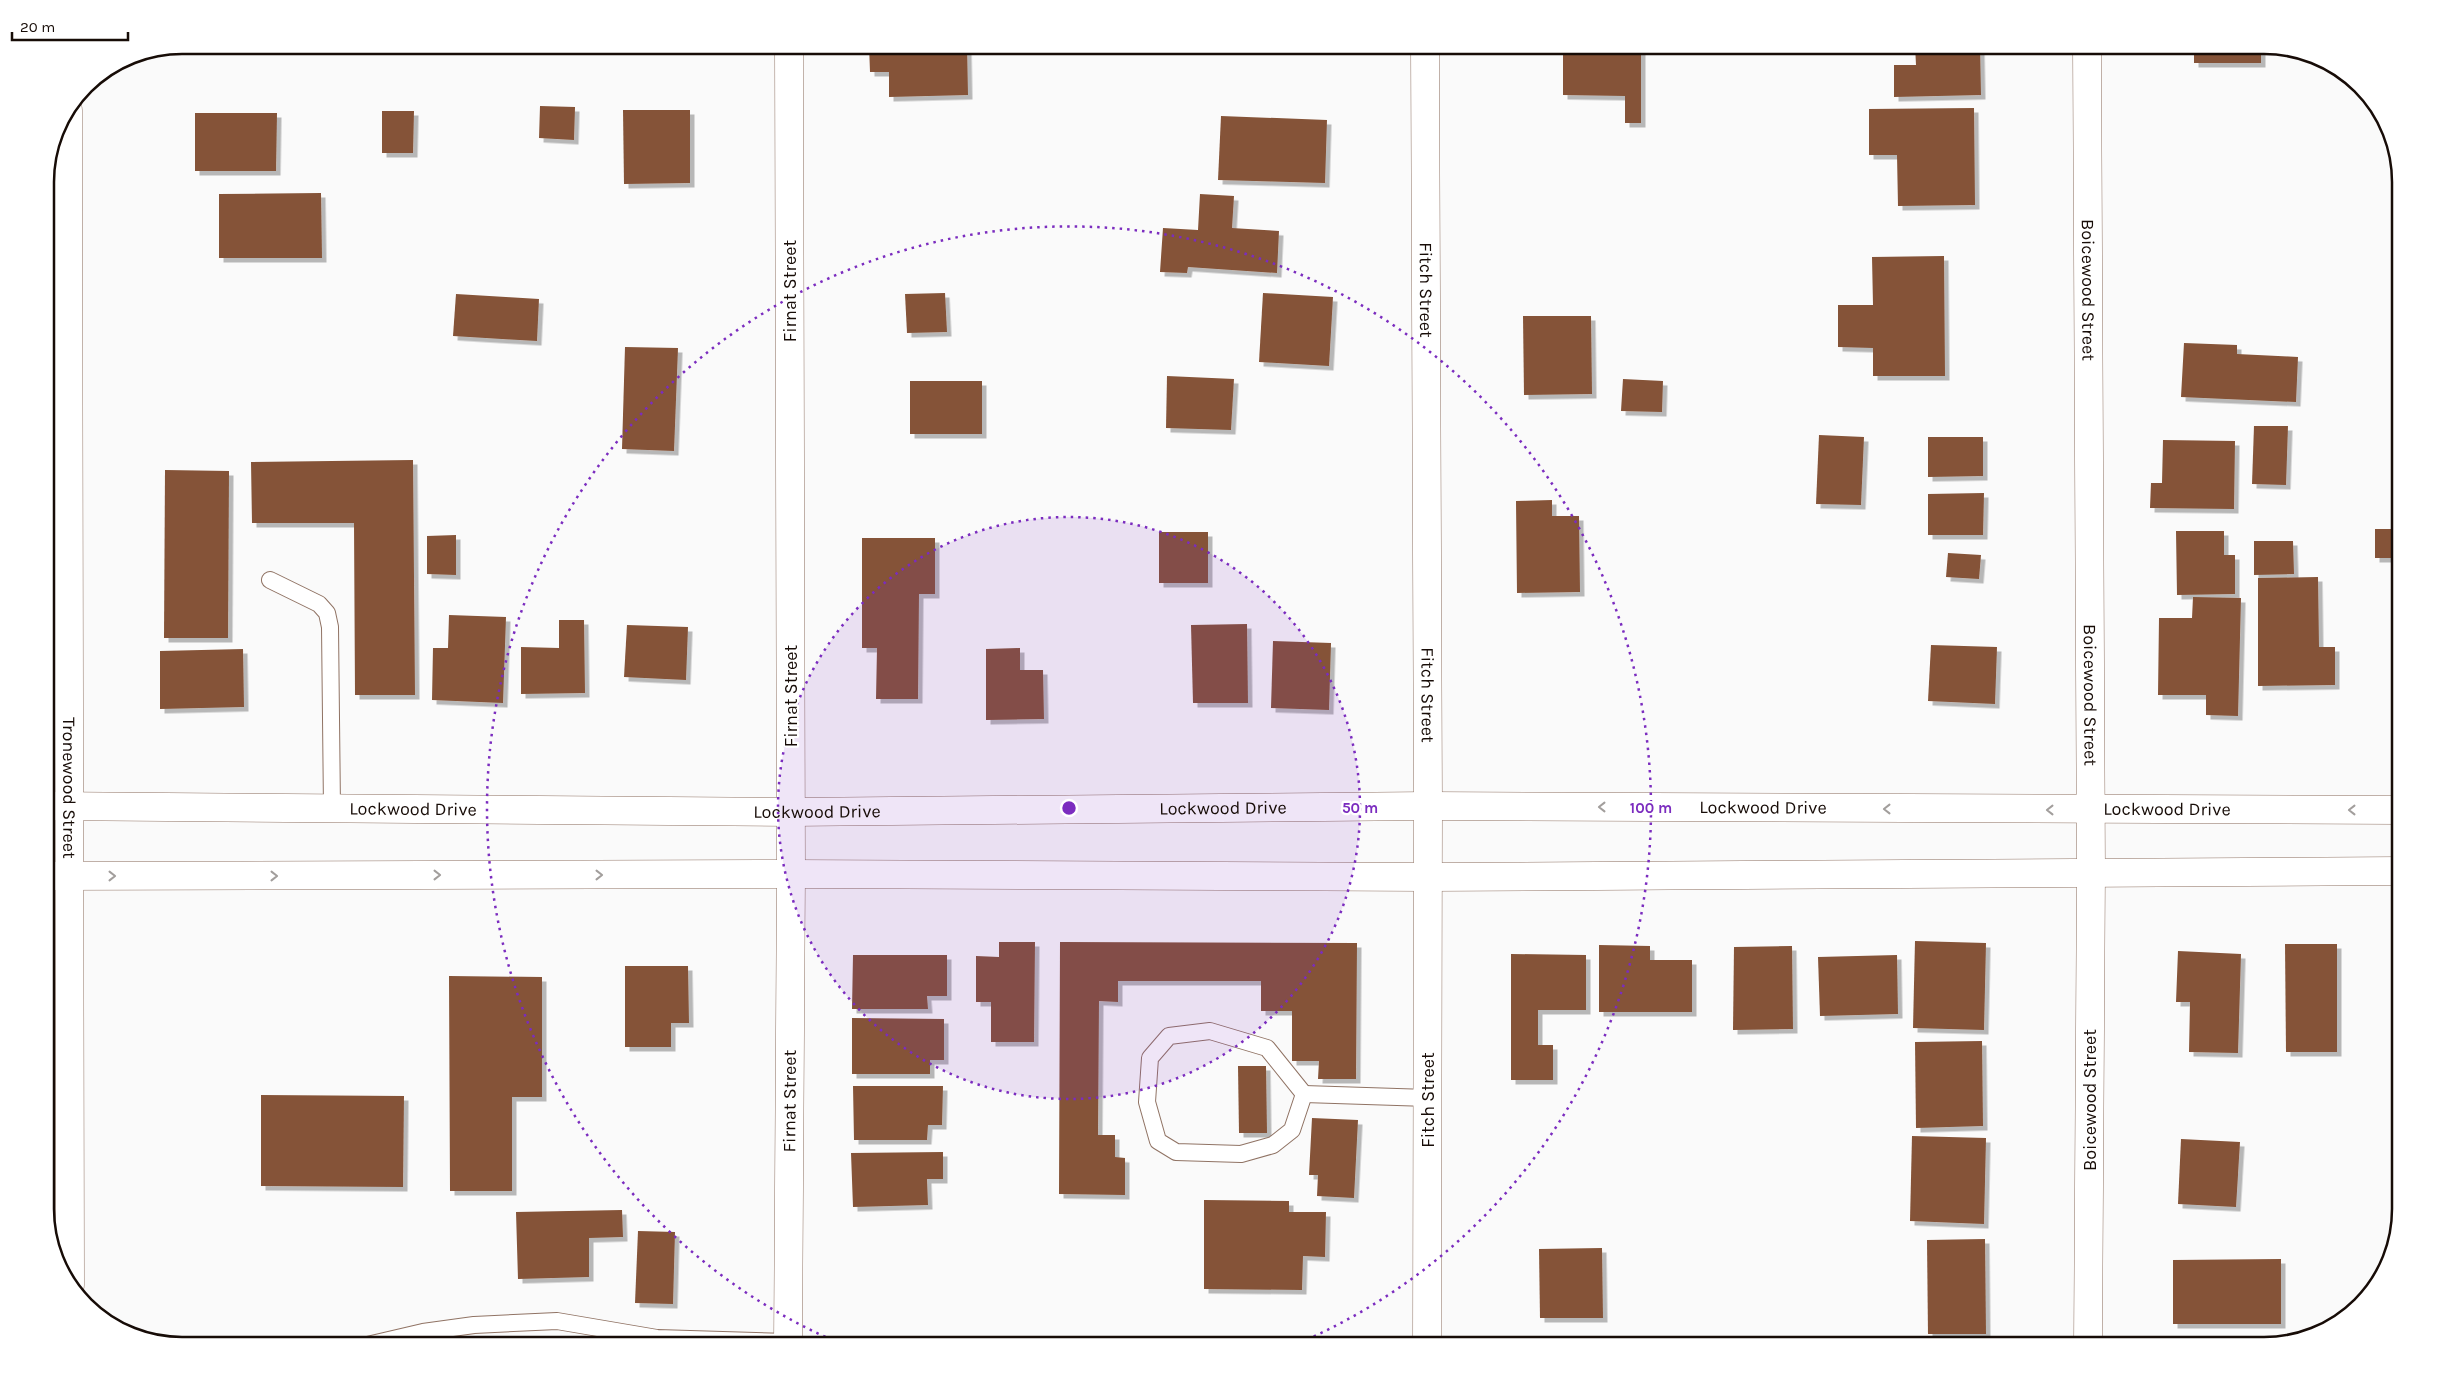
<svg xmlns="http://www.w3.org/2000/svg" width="2446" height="1391" font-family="Karla,sans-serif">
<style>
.building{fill:#855337;filter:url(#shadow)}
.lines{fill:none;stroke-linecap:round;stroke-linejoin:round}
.service-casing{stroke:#907364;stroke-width:18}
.minor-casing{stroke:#907364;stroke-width:29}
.secondary-casing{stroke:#907364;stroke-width:29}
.service{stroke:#fff;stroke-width:16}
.minor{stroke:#fff;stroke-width:28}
.secondary{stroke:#fff;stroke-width:28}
.oneway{stroke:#a29e9c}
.ring{fill:none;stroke:#7b2cbf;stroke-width:2.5;stroke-dasharray:2.5 5}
.labels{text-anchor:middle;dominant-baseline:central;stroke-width:4.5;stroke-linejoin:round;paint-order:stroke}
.street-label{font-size:18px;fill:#170c07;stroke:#fff}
.rim{fill:none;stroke:#170c07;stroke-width:2.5}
.centre{fill:#7b2cbf;stroke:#fff;stroke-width:2.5}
.ring-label{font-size:15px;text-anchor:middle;font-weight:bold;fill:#7b2cbf;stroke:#fff;stroke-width:4.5;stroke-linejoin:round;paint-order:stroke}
</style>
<defs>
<filter id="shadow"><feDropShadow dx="4.5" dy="4.5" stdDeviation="0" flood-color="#0004"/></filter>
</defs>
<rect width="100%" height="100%" fill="#fafafa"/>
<g class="building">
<path d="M869 45H967L968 95 889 97V72H870Z"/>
<path d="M1563 45H1641V123H1625V96L1563 95Z"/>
<path d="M1915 45H1980L1981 95 1894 97V65H1916Z"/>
<rect x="2194" y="45" width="67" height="18"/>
<path d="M540 106 575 107 574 140 539 138Z"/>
<path d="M1974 108 1975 205 1898 206 1897 155H1869V109Z"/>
<path d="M623 110H690V183L624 184Z"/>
<path d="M382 111H414L413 153H382Z"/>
<path d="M195 113H277L276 171H195Z"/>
<path d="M1221 116 1327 120 1325 183 1218 180Z"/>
<path d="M321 193 322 258H219V194Z"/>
<path d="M1200 194 1234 196 1232 228 1279 231 1277 273 1188 267 1187 273 1160 272 1163 228 1198 230Z"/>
<path d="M1944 256 1945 376H1873V348L1838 347V305H1873L1872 257Z"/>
<path d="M945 293 947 332 907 333 905 294Z"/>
<path d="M1263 293 1333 297 1329 366 1259 362Z"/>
<path d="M456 294 539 299 537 341 453 336Z"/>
<path d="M1523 316H1591L1592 394 1524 395Z"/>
<path d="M2184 343 2237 345V354L2298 357 2296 402 2181 397Z"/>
<path d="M625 347 678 348 674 451 622 449Z"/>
<path d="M1167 376 1234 379 1231 430 1166 428Z"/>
<path d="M1623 379 1663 381 1662 412 1621 411Z"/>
<rect x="910" y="381" width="72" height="53"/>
<path d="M2254 426H2288L2286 485 2252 484Z"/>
<path d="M1819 435 1864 437 1861 505 1816 504Z"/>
<path d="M1928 437H1983V476L1928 477Z"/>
<path d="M2163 440 2235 441 2234 509 2150 508 2151 483H2162Z"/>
<path d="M413 460 415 695H355L354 523H252L251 462Z"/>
<path d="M165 470 229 471 228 638H164Z"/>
<path d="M1984 493 1983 535H1928V494Z"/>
<path d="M1552 500V516H1579L1580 592 1517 593 1516 501Z"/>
<rect x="2375" y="529" width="26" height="29"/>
<path d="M2176 531H2224V555H2235V594L2177 595Z"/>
<rect x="1159" y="532" width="49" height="51"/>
<path d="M456 535V575L427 574V536Z"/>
<path d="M862 538H935V594H919L918 699H876L877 648H862Z"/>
<path d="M2254 541H2293L2294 574 2254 575Z"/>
<path d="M1948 553 1981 555 1979 579 1946 577Z"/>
<path d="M2318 577 2319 647H2335V685L2258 686V578Z"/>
<path d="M2193 597 2241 598 2238 716 2206 715V695H2158L2159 618H2192Z"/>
<path d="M449 615 506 617 503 703 432 700 433 648H448Z"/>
<path d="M559 620H584L585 693 521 694V647L559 648Z"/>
<path d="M1247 624 1248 703H1193L1191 625Z"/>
<path d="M627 625 688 627 686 680 624 677Z"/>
<path d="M1273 641 1331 643 1329 710 1271 708Z"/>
<path d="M1931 645 1997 647 1995 704 1928 701Z"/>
<path d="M1020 648V670H1043L1044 719 986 720V649Z"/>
<path d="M243 649 244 707 160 709V651Z"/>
<path d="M1915 941 1986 943 1984 1030 1913 1028Z"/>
<path d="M999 942H1035L1034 1042H991V1002H976V956L999 957Z"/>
<path d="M1060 942 1357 943 1356 1079H1318L1319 1061H1292V1011H1261V981H1118V1002L1099 1001 1098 1135H1115V1157L1125 1158V1195L1059 1194Z"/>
<path d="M2285 944H2337V1052H2286Z"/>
<path d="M1599 945 1650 946V960H1692V1012H1599Z"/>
<path d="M1792 946 1793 1029 1733 1030 1734 947Z"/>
<path d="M2178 951 2241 954 2238 1053 2189 1052 2190 1002H2176Z"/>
<path d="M1511 954 1586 955V1010H1538V1045H1553V1080H1511Z"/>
<path d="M853 955H947V996H927L928 1009H852Z"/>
<path d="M1897 955 1898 1014 1820 1016 1818 957Z"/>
<path d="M625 966H688L689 1023H671V1047H625Z"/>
<path d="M449 976 542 977V1097H512V1191H450Z"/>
<path d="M852 1018 944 1019V1060H930V1074H852Z"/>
<path d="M1982 1041 1983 1126 1916 1128 1915 1042Z"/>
<path d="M1238 1066H1266L1267 1133H1239Z"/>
<path d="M853 1086H943L942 1125H928L927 1140H854Z"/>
<path d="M261 1095 404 1096 403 1187 261 1186Z"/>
<path d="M1312 1118 1358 1120 1354 1198 1317 1196 1318 1175H1309Z"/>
<path d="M1912 1136 1986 1138 1984 1224 1910 1221Z"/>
<path d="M2181 1139 2240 1142 2236 1207 2178 1204Z"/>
<path d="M943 1152V1179H927L928 1205 853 1207 851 1153Z"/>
<path d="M1204 1200 1289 1201V1212H1326L1325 1257 1303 1256 1302 1290 1204 1289Z"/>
<path d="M622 1210 623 1237 589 1238V1277L518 1279 516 1212Z"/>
<path d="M638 1231 675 1232 673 1304 635 1303Z"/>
<path d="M1985 1239 1986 1334H1928L1927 1240Z"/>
<path d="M1602 1248 1603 1318H1540L1539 1249Z"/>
<path d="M2281 1259V1324H2173V1260Z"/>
<rect x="1570" y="1344" width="35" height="2"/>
</g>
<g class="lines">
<defs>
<g id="service">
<path d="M270 580 319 604 327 613 330 627 332 809"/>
<path d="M1210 1031 1267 1048 1304 1094 1292 1130 1273 1145 1241 1154 1176 1152 1158 1141 1147 1102 1150 1058 1169 1036Z"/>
<path d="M1304 1094 1428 1098"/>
<path d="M363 1346 423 1332 474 1325 557 1321 657 1338 788 1342"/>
</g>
<g id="minor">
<path id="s1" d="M1425 45 1428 806 1427 1346"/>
<path id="s2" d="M2087 45 2091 871 2088 1346"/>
<path id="s3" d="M68 110 70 1285"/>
<path id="s4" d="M788 1346 791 874 789 45"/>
</g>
<g id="secondary">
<path id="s5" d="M45 806 791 812 1428 806 2401 810"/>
<path d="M45 876 791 874 1428 877 2401 871"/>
</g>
</defs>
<use href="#service" class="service-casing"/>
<use href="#minor" class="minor-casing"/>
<use href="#secondary" class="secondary-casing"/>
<use href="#service" class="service"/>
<use href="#minor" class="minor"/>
<use href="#secondary" class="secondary"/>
</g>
<defs><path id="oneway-chevron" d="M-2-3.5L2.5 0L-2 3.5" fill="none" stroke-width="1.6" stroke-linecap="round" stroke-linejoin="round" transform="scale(1.25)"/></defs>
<g class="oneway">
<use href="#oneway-chevron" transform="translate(1602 807) rotate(-180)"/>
<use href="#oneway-chevron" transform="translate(1887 809) rotate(-180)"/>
<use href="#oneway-chevron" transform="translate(2050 810) rotate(-180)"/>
<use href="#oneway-chevron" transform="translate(2352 810) rotate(180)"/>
<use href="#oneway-chevron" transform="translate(437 875)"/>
<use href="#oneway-chevron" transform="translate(599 875)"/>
<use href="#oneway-chevron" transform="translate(112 876)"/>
<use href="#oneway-chevron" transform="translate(274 876)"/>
</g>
<circle cx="1069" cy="808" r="291" fill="#7b2cbf" fill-opacity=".12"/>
<g class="ring">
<circle cx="1069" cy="808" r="291"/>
<path d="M846 1346A582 582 0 1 1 1292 1346"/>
</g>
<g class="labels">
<g class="street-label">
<text transform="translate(790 291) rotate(-90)">Firnat Street</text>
<text stroke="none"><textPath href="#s1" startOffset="245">Fitch Street</textPath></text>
<text stroke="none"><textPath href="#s2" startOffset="245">Boicewood Street</textPath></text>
<text stroke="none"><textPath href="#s1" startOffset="650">Fitch Street</textPath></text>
<text transform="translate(791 696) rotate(-90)">Firnat Street</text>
<text stroke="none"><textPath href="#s2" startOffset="650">Boicewood Street</textPath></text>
<text stroke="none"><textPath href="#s3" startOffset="678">Tronewood Street</textPath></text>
<text stroke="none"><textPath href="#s5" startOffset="1178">Lockwood Drive</textPath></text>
<text stroke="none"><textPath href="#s5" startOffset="1718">Lockwood Drive</textPath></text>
<text stroke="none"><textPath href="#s5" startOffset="368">Lockwood Drive</textPath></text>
<text stroke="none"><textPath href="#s5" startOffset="2122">Lockwood Drive</textPath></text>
<text stroke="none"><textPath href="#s5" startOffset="772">Lockwood Drive</textPath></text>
<text stroke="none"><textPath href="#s4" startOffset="245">Firnat Street</textPath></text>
<text transform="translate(1428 1100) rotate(-90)">Fitch Street</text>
<text transform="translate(2090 1100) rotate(-90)">Boicewood Street</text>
</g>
</g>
<path d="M0 0H2446V1391H0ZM182 54H2264A128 128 0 0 1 2392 182V1209A128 128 0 0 1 2264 1337H182A128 128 0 0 1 54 1209V182A128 128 0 0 1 182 54Z" fill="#fff" fill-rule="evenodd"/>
<path class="rim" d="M182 54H2264A128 128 0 0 1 2392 182V1209A128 128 0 0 1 2264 1337H182A128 128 0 0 1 54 1209V182A128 128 0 0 1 182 54Z"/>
<circle cx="1069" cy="808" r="8" class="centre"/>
<g class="ring-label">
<text x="1360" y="813">50 m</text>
<text x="1651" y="813">100 m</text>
</g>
<path d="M12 32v8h116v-8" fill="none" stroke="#170c07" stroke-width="2.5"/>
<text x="20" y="32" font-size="15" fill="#170c07" stroke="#ffffff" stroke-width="4" paint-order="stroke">20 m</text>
</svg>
